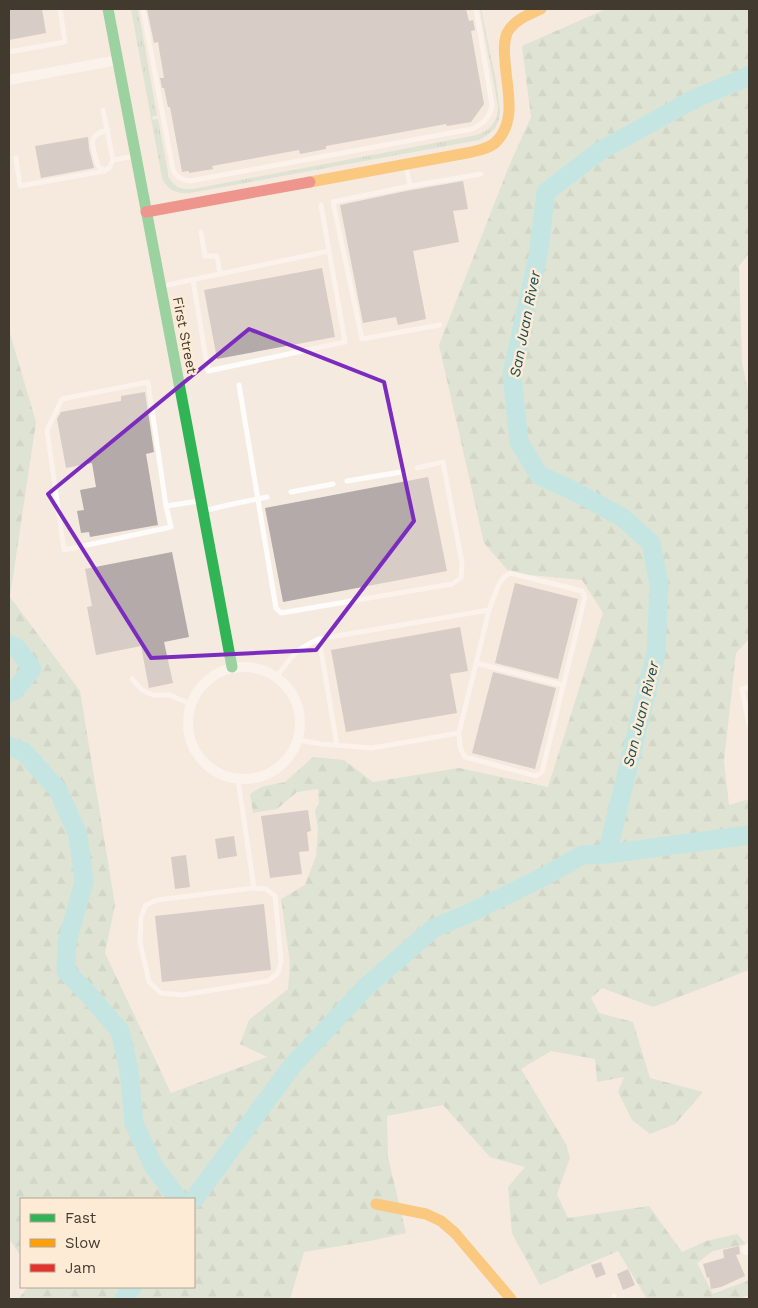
<svg xmlns="http://www.w3.org/2000/svg" width="758" height="1308" font-family="'Work Sans',sans-serif">
<style>
.grass{fill:url(#grass-tufts)}
.forest{fill:url(#forest-firs)}
.lines{fill:none;stroke-linecap:round;stroke-linejoin:round}
.river{stroke:#8be1e9;stroke-width:19}
.building{fill:#b3aaa9}
.lane{stroke:#fefcfa;stroke-width:5}
.street{stroke:#fefcfa;stroke-width:10}
.fast{stroke:#30b455;stroke-width:11}
.slow{stroke:#ff9f0a;stroke-width:11}
.jam{stroke:#e5322d;stroke-width:11}
.marked{fill:none;stroke:#7b2cbf;stroke-width:4;stroke-linejoin:round}
.labels{text-anchor:middle;dominant-baseline:central;stroke-width:5;stroke-linejoin:round;paint-order:stroke}
.street-label{font-size:14px;fill:#433a2f;stroke:#feebd6}
.water-label{font-size:15px;font-style:italic;fill:#174f56;stroke:#feebd6}
</style>
<defs>
<pattern id="grass-tufts" width="24" height="20" patternUnits="userSpaceOnUse" patternTransform="scale(1.25)"><rect width="24" height="20" fill="#c0dbc5"/><path d="M3 7l-1-3M5 7V3M7 7l1-3M15 17l-1-3M17 17v-4M19 17l1-3" fill="none" stroke="#a6bdaa"/></pattern>
<pattern id="forest-firs" width="22" height="20" patternUnits="userSpaceOnUse" patternTransform="scale(1.25)"><rect width="22" height="20" fill="#c0dbc5"/><path d="M5 1l3.5 6h-7zM16 11l3.5 6h-7z" fill="#a6bdaa"/></pattern>
</defs>
<rect width="100%" height="100%" fill="#f5eadf"/>
<path class="grass" d="M131 9H138L157 115 152 117 153 120 158 119 168 173V176C175 187 179 190 193 189L477 135C491 130 498 121 498 106L480 9H481L496 81 500 111 499 119 495 128 486 136 479 140 190 193C177 194 167 190 162 178Z"/>
<path class="forest" d="M606 9H749V253L739 266 742 363 749 395V639L736 653 724 761 729 805 749 799V970L653 1007 602 988 591 998 599 1013 633 1022 650 1078 703 1092 675 1124 650 1134 632 1120 618 1092 624 1077 597 1082 595 1059 551 1051 521 1069 566 1144 570 1158 557 1194 568 1218 649 1206 682 1252 706 1241 737 1234 746 1244 713 1251 697 1263 713 1294 749 1280V1295L738 1299H647L618 1251 540 1285 512 1233 508 1187 525 1167 490 1157 443 1105 387 1116 388 1157 406 1233 370 1241 304 1252 290 1299H18L28 1287H194V1199H21V1256L9 1239V330L36 422 10 597 80 691 115 905 105 953 171 1093 267 1057 240 1044 249 1020 288 989 290 963 281 899 305 885 316 856 318 829 315 810 319 803 318 789 297 792 277 809 253 813 250 794 261 787 285 782 313 757 344 760 373 782 459 768 548 787 603 613 582 580 510 573 484 543 439 345 509 166 531 117 522 46Z"/>
<g class="lines">
<g class="river">
<path d="M9 644 17 648 32 669 14 691 9 693"/>
<path d="M9 746 24 752 58 790 78 835 84 882 67 942 66 971 91 997 120 1031 129 1070 134 1123 153 1165 178 1199"/>
<path d="M607 854 656 653 659 584 651 543 623 518 578 493 539 475 519 442 512 374 538 256 546 192 600 151 694 99 745 78 749 75"/>
<path d="M194 1199 292 1066 366 987 434 928 472 912 547 875 582 855 607 854 749 835"/>
<path d="M124 1299 132 1287"/>
</g>
</g>
<g class="building">
<path d="M9 9H42L46 33 9 40Z"/>
<path d="M147 9H466L469 21 473 20 475 30 471 31 484 104 471 122 447 126 446 124 326 146V149L300 154 299 150 212 166 213 169 189 173V171L182 172 170 107H168L164 88H162L160 78H164L158 42 154 43Z"/>
<path d="M88 137 89 149 94 168 41 178 35 146Z"/>
<path d="M463 181 468 209 453 211 459 242 413 251 426 319 398 325 396 317 363 323 340 205 406 191Z"/>
<path d="M322 268 335 337 217 359 204 290Z"/>
<path d="M145 392 154 452 146 454 158 525 90 537 89 532 81 533 77 511 84 510 80 490 96 487 92 463 66 468 57 419 61 412 121 401V396Z"/>
<path d="M428 477 447 571 283 602 265 508Z"/>
<path d="M172 552 189 637 164 642 173 683 149 688 141 646 96 655 87 607 92 606 85 569Z"/>
<path d="M515 583 578 599 558 679 495 663Z"/>
<path d="M460 627 468 671 450 674 457 713 346 732 331 650Z"/>
<path d="M493 672 556 688 535 769 472 753Z"/>
<path d="M308 810 311 831 307 832 309 851 299 852 302 874 270 878 261 816Z"/>
<path d="M234 836 237 856 218 859 215 839Z"/>
<path d="M186 855 190 887 175 889 171 857Z"/>
<path d="M264 904 271 970 162 982 155 916Z"/>
<path d="M739 1246 740 1254 736 1255 745 1276 721 1287 711 1289 709 1277 707 1278 703 1264 724 1258 723 1250Z"/>
<path d="M601 1262 606 1274 596 1278 591 1265Z"/>
<path d="M628 1269 635 1285 623 1290 617 1274Z"/>
</g>
<g class="lines">
<g class="lane">
<path d="M143 9 173 170C176 177 182 180 190 181L472 129C483 124 490 118 492 105L476 9"/>
<path d="M9 52 65 42 60 9"/>
<path d="M16 158 20 186 104 171 109 168 113 160 103 110"/>
<path d="M113 160 135 156"/>
<path d="M406 167 410 186"/>
<path d="M104 170 98 166C94 148 84 135 108 130"/>
<path d="M201 232 205 256H217L220 274"/>
<path d="M193 280 208 371 345 342 321 205"/>
<path d="M163 286 329 251"/>
<path d="M440 325 362 339 333 202 410 186 481 174"/>
<path d="M148 382 166 506 171 527 64 550 47 430 62 399Z"/>
<path d="M239 385 276 608 281 613 452 584 461 578 462 563 443 462 417 468"/>
<path d="M347 481 401 472"/>
<path d="M291 492 333 484"/>
<path d="M166 506 199 501"/>
<path d="M204 511 228 505 267 497"/>
<path d="M510 573 582 591 585 597 542 772 536 776 465 757 460 747 459 733 489 610 498 586 503 578Z"/>
<path d="M319 639 337 745"/>
<path d="M476 663 563 685"/>
<path d="M277 676C291 657 296 649 319 639L489 610"/>
<path d="M132 679 142 690 153 695H170L190 704"/>
<path d="M749 687 742 689 749 725"/>
<path d="M299 740 321 744 372 748 459 733"/>
<path d="M238 780 254 888"/>
<path d="M254 888 266 889 275 896 281 961 278 973 268 981 182 995 161 993 149 982 140 942 141 917 146 905 157 900Z"/>
<path d="M614 1296V1299"/>
</g>
<g class="street">
<path d="M9 80 118 60"/>
<circle cx="244" cy="723" r="56"/>
<path d="M746 1250 749 1248"/>
</g>
<path class="fast" d="M108 9 186 420 232 667"/>
<g class="slow">
<path d="M310 182 472 152C480 150 490 148 496 142 518 120 506 87 505 60 504 52 504 41 507 33 514 20 528 15 541 9"/>
<path d="M376 1204 426 1214 441 1221 455 1233 511 1299"/>
</g>
<path class="jam" d="M146 212 310 182"/>
</g>
<path d="M0 0H758V1308H0ZM249 329 384 382 414 521 316 650 151 658 48 494Z" fill="#f5eadf" fill-opacity=".55" fill-rule="evenodd"/>
<path class="marked" d="M249 329 384 382 414 521 316 650 151 658 48 494Z"/>
<g class="labels">
<g class="street-label">
<text transform="translate(185 335) rotate(79)">First Street</text>
</g>
<g class="water-label">
<text transform="translate(525 324) rotate(-79)">San Juan River</text>
<text transform="translate(641 714) rotate(-76)">San Juan River</text>
</g>
</g>
<rect width="758" height="1308" fill="none" stroke="#433a2f" stroke-width="20"/>
<rect x="20" y="1198" width="175" height="90" fill="#feebd6" stroke="#b3a493"/>
<rect x="30" y="1214" width="25" height="8" fill="#30b455" stroke="#b3a493"/>
<text x="65" y="1223" font-size="15" fill="#433a2f">Fast</text>
<rect x="30" y="1239" width="25" height="8" fill="#ff9f0a" stroke="#b3a493"/>
<text x="65" y="1248" font-size="15" fill="#433a2f">Slow</text>
<rect x="30" y="1264" width="25" height="8" fill="#e5322d" stroke="#b3a493"/>
<text x="65" y="1273" font-size="15" fill="#433a2f">Jam</text>
</svg>
